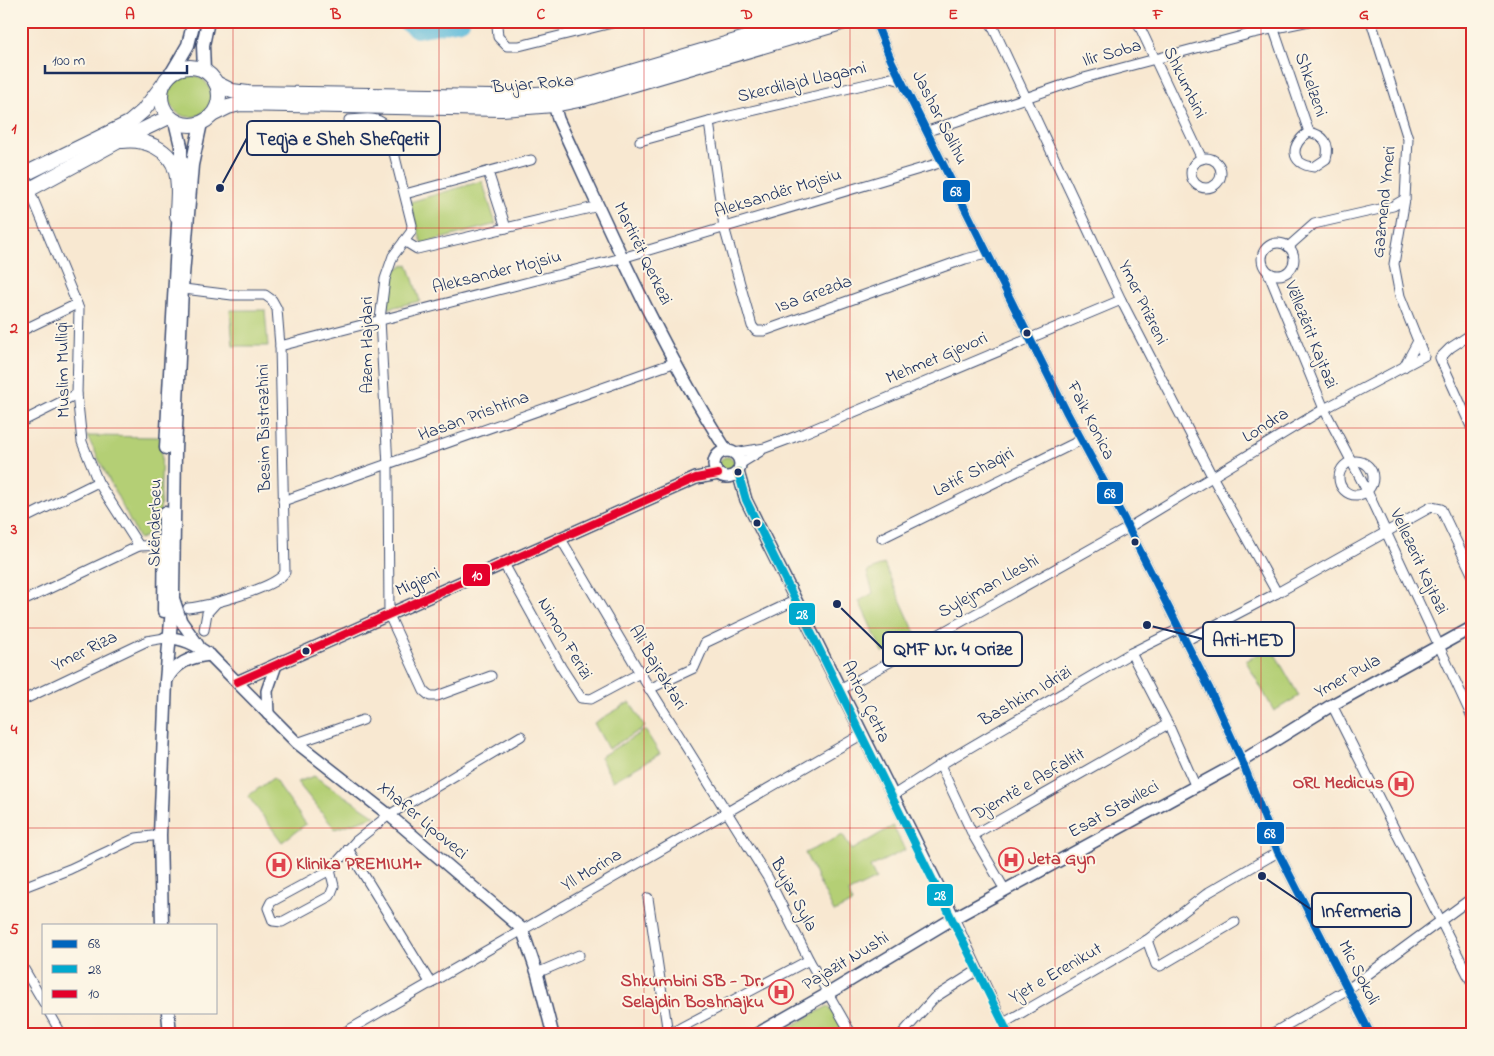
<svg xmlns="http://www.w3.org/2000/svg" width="1494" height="1056" font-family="'Indie Flower',sans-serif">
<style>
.green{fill:#b4cf74;stroke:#687f69}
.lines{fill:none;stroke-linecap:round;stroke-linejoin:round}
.river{stroke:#5bb9d9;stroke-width:18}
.minor-casing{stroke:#3c4b6f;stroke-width:11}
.tertiary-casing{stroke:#3c4b6f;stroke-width:14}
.secondary-casing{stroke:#3c4b6f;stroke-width:15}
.primary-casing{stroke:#3c4b6f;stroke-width:16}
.minor{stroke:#fff;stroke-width:9}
.tertiary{stroke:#fff;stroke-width:11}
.secondary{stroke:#fff;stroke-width:12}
.primary{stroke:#fff;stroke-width:14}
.bus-1-casing{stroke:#fcf5e5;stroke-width:11}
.bus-2-casing{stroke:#fcf5e5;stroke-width:11}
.bus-3-casing{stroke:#fcf5e5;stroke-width:11}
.bus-1{stroke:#0065bd;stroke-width:8}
.bus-2{stroke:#00a9ce;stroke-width:8}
.bus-3{stroke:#e4002b;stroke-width:8}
.grid{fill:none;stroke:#d62828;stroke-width:1;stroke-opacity:0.55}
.bus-dot{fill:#1b2f5e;stroke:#fcf5e5;stroke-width:2}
.labels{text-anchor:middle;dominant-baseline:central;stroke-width:4;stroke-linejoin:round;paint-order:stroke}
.street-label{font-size:18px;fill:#1b2f5e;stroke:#fcf5e5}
.health-label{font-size:18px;font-weight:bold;fill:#be3a42;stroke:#fcf5e5;text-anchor:end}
.leader{fill:none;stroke:#1b2f5e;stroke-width:2}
.callout-dot{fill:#1b2f5e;stroke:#fcf5e5;stroke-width:2}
.callout{fill:#fcf5e5;stroke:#1b2f5e;stroke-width:2}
.callout-label{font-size:19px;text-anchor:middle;font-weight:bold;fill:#1b2f5e}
.line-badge{stroke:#fcf5e5;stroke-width:2}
.badge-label{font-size:14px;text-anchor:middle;font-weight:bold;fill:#fff}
.neatline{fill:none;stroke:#d62828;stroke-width:2}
.grid-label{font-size:16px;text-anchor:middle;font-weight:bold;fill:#d62828}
</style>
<rect width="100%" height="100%" fill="#fcf5e5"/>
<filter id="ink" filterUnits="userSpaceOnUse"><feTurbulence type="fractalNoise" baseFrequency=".02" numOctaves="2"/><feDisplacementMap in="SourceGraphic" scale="10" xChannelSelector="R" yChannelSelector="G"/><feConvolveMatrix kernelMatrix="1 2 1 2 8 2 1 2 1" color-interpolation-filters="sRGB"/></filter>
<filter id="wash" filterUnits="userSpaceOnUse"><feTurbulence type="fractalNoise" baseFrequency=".0096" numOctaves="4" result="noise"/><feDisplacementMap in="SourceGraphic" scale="20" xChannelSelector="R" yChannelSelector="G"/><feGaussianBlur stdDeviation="1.12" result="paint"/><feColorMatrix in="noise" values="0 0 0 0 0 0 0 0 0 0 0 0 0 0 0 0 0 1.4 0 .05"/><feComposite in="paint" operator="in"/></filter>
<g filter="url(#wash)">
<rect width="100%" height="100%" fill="#f8e8d1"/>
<g class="green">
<circle cx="190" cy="96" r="21"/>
<path d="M482 181 496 224 422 244 410 202Z"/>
<path d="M408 264 420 301 386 309C387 286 383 271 408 264Z"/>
<path d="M230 310H265L268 346H233Z"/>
<path d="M87 436 162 437 160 531 139 539Z"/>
<circle cx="727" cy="465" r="8"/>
<path d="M884 564 918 639 883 653 859 601 873 593 867 572Z"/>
<path d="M1271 647 1299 696 1274 711 1246 661Z"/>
<path d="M630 702 645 727 608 749 594 723Z"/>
<path d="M645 730 660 754 613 781 600 757Z"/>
<path d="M314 776 375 816 335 829 297 782Z"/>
<path d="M273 778 306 824 282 842 248 796Z"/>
<path d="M893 826 905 850 870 867 876 879 849 892 852 903 834 912 805 853 843 835 852 850Z"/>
<path d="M828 1006 849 1035H776Z"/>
</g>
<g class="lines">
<path class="river" d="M405 21 417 29 461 21"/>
</g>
</g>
<g filter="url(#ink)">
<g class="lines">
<defs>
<g id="minor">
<path d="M499 21 497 25 498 37 507 46H519L620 21"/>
<path d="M875 21 891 60 1066 411 1124 519 1209 688 1242 761 1278 852 1371 1035"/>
<path d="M990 21 1121 300 1213 478 1277 593"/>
<path d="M1137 21 1202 159"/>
<path d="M1271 21 1309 132C1323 135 1331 143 1326 159L1314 167C1289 164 1290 144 1309 132"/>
<path d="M349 120C365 119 380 115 388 129L412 225 411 232 393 256 385 279 380 319 388 466 389 615 424 691 430 696H437L491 676"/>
<path d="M709 122 724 227 752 326 756 331H764L965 259 987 254"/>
<path d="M928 131 1084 78 1253 33 1309 21"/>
<path d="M640 141 730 116 884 80 891 78 902 81"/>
<circle cx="1206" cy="173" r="15"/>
<path d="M488 172 506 228"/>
<path d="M29 189 79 309 77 394 82 442 98 482 139 546"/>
<path d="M405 194 531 160"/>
<path d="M404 241 417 249 599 206"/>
<circle cx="1278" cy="259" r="16"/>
<path d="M1288 247 1314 224 1393 206 1405 199"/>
<path d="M1268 272 1324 409 1367 491 1473 719"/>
<path d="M176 288 232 295H265L272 300 277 309 280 346 285 572C277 588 207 606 188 608"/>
<path d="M21 331 77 304"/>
<path d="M1473 333 1450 348 1440 358 1473 431"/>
<path d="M280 346 622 258 943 162"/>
<path d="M1404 367 1418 341"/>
<path d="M21 422 77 394"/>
<path d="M734 453 765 448 797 436 1121 300"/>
<circle cx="1356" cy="478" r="17"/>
<path d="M740 464 761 451"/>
<path d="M283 501 676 362"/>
<path d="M21 520 98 482"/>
<path d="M882 538 1081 440"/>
<path d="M561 539 640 673 768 878 809 960 852 1035"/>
<path d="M504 564 561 667 581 698 591 699 640 673"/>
<path d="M21 602 139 546 168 545"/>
<path d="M204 630 207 613 216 603"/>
<path d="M1185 641 1277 593 1431 507 1441 509 1473 576"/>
<path d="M1131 653 1168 724 1195 785"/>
<path d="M649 689 694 668 705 643 796 600"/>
<path d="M840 690 1128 528 1324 409 1424 356 1400 296 1394 264 1405 199 1408 139 1371 21"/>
<path d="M21 701 147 641 165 638"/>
<path d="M1332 705 1473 985"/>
<path d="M297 743 363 720"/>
<path d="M940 765 973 835 1168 724"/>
<path d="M892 796 940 765 1131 653 1179 629"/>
<path d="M973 835 1005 890"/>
<path d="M348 849 431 984"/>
<path d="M330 870 334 886 330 896 282 922 273 921 268 908 271 902 330 870 356 841 389 815 521 736"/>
<path d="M21 888 70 869 136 838 160 835"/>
<path d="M648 898 668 1034"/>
<path d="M954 918 1009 1035"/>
<path d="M1147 940 1156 965 1160 966 1235 922"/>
<path d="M21 964 44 1003"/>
<path d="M537 973 579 955"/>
<path d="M49 1012 62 1035"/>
<path d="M1004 1023 1147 940 1209 892 1278 852"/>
<path d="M340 1035 861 735"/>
<path d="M667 1035 809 960"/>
<path d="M901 1035 934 998 978 970"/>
<path d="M1270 1035 1348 989 1473 897"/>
</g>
<g id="tertiary">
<path d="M552 97 558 119C610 231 660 347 727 451"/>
<circle cx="727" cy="464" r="13"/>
<path d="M738 472 746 500 954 918"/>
<path d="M174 600 181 621 198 645"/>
<path d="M165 638C182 637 196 645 210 655L297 743 389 815 522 929 537 973 553 1035"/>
<path d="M166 681C176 663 189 657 210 655"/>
<path d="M237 682 696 478 718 474"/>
<path d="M268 714 267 691 276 665"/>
<path d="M755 1035 834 990 954 918 1242 761 1332 705 1473 627"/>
</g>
<g id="secondary">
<path d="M204 71 203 45 208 21"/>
<path d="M171 74 188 45 194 21"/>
<path d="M175 121 181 146V184"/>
<path d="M166 448 179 206"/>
<path d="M164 611 165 513"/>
<path d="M162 925 160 835 166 681 173 596 175 450 182 288 192 165 201 123"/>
<path d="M168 1012 170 1035"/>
</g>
<g id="primary">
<circle cx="190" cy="96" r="29"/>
<path d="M216 83 232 91 248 93 491 97 551 93 580 87 803 21"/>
<path d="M212 115 228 107 240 104 502 109 554 105 584 99 848 21"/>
<path d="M122 141C144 138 171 149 176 172 180 186 177 202 177 216"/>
<path d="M21 176 129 123 143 111 162 86"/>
<path d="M21 194 117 142 169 117"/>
</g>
</defs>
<use href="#minor" class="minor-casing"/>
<use href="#tertiary" class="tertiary-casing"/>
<use href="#secondary" class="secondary-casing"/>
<use href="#primary" class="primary-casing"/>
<use href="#minor" class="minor"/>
<use href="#tertiary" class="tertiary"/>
<use href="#secondary" class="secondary"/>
<use href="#primary" class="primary"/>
<defs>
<path id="bus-1" d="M875 21 891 60 1066 411 1124 519 1209 688 1242 761 1278 852 1371 1035"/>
<path id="bus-2" d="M738 472 746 500 1009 1035"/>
<path id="bus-3" d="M237 682 696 478 718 474"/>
</defs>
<use href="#bus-1" class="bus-1-casing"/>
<use href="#bus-2" class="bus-2-casing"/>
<use href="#bus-3" class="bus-3-casing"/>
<use href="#bus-1" class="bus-1"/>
<use href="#bus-2" class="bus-2"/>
<use href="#bus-3" class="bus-3"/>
</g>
</g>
<path class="grid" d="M233 21V1035M439 21V1035M644 21V1035M850 21V1035M1055 21V1035M1261 21V1035M21 228H1473M21 428H1473M21 628H1473M21 828H1473"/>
<defs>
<symbol id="hospital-ring" viewBox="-11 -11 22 22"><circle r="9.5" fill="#fcf5e5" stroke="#e0444e" stroke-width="1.5"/><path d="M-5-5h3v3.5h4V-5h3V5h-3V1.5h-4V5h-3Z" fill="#e0444e"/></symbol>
</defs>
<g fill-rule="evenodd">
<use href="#hospital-ring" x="1387" y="770" width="28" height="28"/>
<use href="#hospital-ring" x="997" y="846" width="28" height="28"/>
<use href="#hospital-ring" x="265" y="851" width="28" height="28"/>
<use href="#hospital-ring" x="767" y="978" width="28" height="28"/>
</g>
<g class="bus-dot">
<circle cx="1027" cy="333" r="4.5"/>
<circle cx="738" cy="472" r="4.5"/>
<circle cx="757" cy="523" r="4.5"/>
<circle cx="1135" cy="542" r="4.5"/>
<circle cx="306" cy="651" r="4.5"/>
</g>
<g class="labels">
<g class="street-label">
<text transform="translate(1112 54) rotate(-16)">Ilir Soba</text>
<text transform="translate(802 83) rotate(-13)">Skerdilajd Llagami</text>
<text transform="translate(1184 83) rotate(64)">Shkumbini</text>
<text transform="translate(533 85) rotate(-5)">Bujar Roka</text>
<text transform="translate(1310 85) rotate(71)">Shkelzeni</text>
<text transform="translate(939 118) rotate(63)">Jashar Salihu</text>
<text transform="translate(778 194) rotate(-17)">Aleksandër Mojsiu</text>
<text transform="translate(1385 202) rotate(-84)">Gazmend Ymeri</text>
<text transform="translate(642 254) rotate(64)">Martirët Qerkezi</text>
<text transform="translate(497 273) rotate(-14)">Aleksander Mojsiu</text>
<text transform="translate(814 295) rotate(-20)">Isa Grezda</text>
<text transform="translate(1142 303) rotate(64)">Ymer Prizreni</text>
<text transform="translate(1310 335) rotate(68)">Vëllezërit Kajtazi</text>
<text transform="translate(368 345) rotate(-90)">Azem Hajdari</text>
<text transform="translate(937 359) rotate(-23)">Mehmet Gjevori</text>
<text transform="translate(64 370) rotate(-91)">Muslim Mulliqi</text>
<text transform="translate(474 417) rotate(-20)">Hasan Prishtina</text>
<text transform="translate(1090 421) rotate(63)">Faik Konica</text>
<text transform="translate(1266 426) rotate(-32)">Londra</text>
<text transform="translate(265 428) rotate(-91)">Besim Bistrazhini</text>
<text transform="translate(974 473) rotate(-27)">Latif Shaqiri</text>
<text transform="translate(156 523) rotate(-89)">Skënderbeu</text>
<text transform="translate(1418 562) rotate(65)">Vellezerit Kajtazi</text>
<text transform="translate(418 583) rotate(-24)">Migjeni</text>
<text transform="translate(989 587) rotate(-29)">Sylejman Lleshi</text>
<text transform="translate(564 639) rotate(60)">Nimon Ferizi</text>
<text transform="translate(85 652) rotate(-26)">Ymer Riza</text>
<text transform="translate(657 668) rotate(59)">Ali Bajraktari</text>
<text transform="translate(1348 677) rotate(-29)">Ymer Pula</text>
<text transform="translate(1026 697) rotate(-30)">Bashkim Idrizi</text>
<text transform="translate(865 702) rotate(64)">Anton Çetta</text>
<text transform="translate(1029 785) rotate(-30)">Djemtë e Asfaltit</text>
<text transform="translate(1114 810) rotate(-29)">Esat Stavileci</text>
<text transform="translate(422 821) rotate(40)">Xhafer Lipoveci</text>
<text transform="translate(592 871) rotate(-31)">Yll Morina</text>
<text transform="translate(793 895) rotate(62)">Bujar Syla</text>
<text transform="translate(846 962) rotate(-31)">Pajazit Nushi</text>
<text transform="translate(1358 973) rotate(63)">Mic Sokoli</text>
<text transform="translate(1056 974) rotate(-30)">Yjet e Erenikut</text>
</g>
<g class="health-label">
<text x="1384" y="784">ORL Medicus</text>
<text x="1028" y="860" text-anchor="start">Jeta Gyn</text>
<text x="296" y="865" text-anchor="start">Klinika PREMIUM+</text>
<text x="764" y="982">Shkumbini SB - Dr.<tspan x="764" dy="21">Selajdin Boshnajku</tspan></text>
</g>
</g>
<path class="leader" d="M220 188L247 138M1147 625L1203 639M837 604L883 649M1262 876L1312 910"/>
<g class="callout-dot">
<circle cx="220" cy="188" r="5"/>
<circle cx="1147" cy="625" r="5"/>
<circle cx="837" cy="604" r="5"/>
<circle cx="1262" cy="876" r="5"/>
</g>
<g class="callout">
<rect x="247" y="121" width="193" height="34" rx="5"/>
<rect x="1203" y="622" width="91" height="34" rx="5"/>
<rect x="883" y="632" width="139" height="34" rx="5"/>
<rect x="1312" y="893" width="99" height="34" rx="5"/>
</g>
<g class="callout-label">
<text x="343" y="145">Teqja e Sheh Shefqetit</text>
<text x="1248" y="646">Arti-MED</text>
<text x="953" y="655">QMF Nr. 4 Orize</text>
<text x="1361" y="917">Infermeria</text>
</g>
<g class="line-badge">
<rect x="942" y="179" width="29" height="24" rx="5" fill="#0065bd"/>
<rect x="1096" y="481" width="28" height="24" rx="5" fill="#0065bd"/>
<rect x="462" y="563" width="29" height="24" rx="5" fill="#e4002b"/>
<rect x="788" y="602" width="28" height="24" rx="5" fill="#00a9ce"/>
<rect x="1256" y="821" width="29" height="24" rx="5" fill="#0065bd"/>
<rect x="926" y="883" width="28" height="24" rx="5" fill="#00a9ce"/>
</g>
<g class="badge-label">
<text x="956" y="196">68</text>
<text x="1110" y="498">68</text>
<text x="477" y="580">10</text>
<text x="802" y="619">28</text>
<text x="1270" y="838">68</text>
<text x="940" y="900">28</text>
</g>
<rect width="1494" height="1056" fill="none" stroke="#fcf5e5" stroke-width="55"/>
<rect x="42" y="924" width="175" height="90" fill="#fcf5e5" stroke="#a2a6af"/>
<rect x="52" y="940" width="25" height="8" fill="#0065bd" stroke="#a2a6af"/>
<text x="88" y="948" font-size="15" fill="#1b2f5e">68</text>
<rect x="52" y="965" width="25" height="8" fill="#00a9ce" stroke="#a2a6af"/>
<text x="88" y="974" font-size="15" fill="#1b2f5e">28</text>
<rect x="52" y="990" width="25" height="8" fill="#e4002b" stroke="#a2a6af"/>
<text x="88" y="998" font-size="15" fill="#1b2f5e">10</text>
<path d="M45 65v8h142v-8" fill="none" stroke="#1b2f5e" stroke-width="2.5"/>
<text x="52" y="65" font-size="15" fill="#1b2f5e" stroke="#fcf5e5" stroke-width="4" paint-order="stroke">100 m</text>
<rect x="28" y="28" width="1438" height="1000" class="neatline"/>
<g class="grid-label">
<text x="130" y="19">A</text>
<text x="336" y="19">B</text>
<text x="541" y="19">C</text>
<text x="747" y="19">D</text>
<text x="953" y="19">E</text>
<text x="1158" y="19">F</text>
<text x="1364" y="19">G</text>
<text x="14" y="133">1</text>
<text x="14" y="333">2</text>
<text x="14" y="534">3</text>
<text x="14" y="734">4</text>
<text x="14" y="934">5</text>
</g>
</svg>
